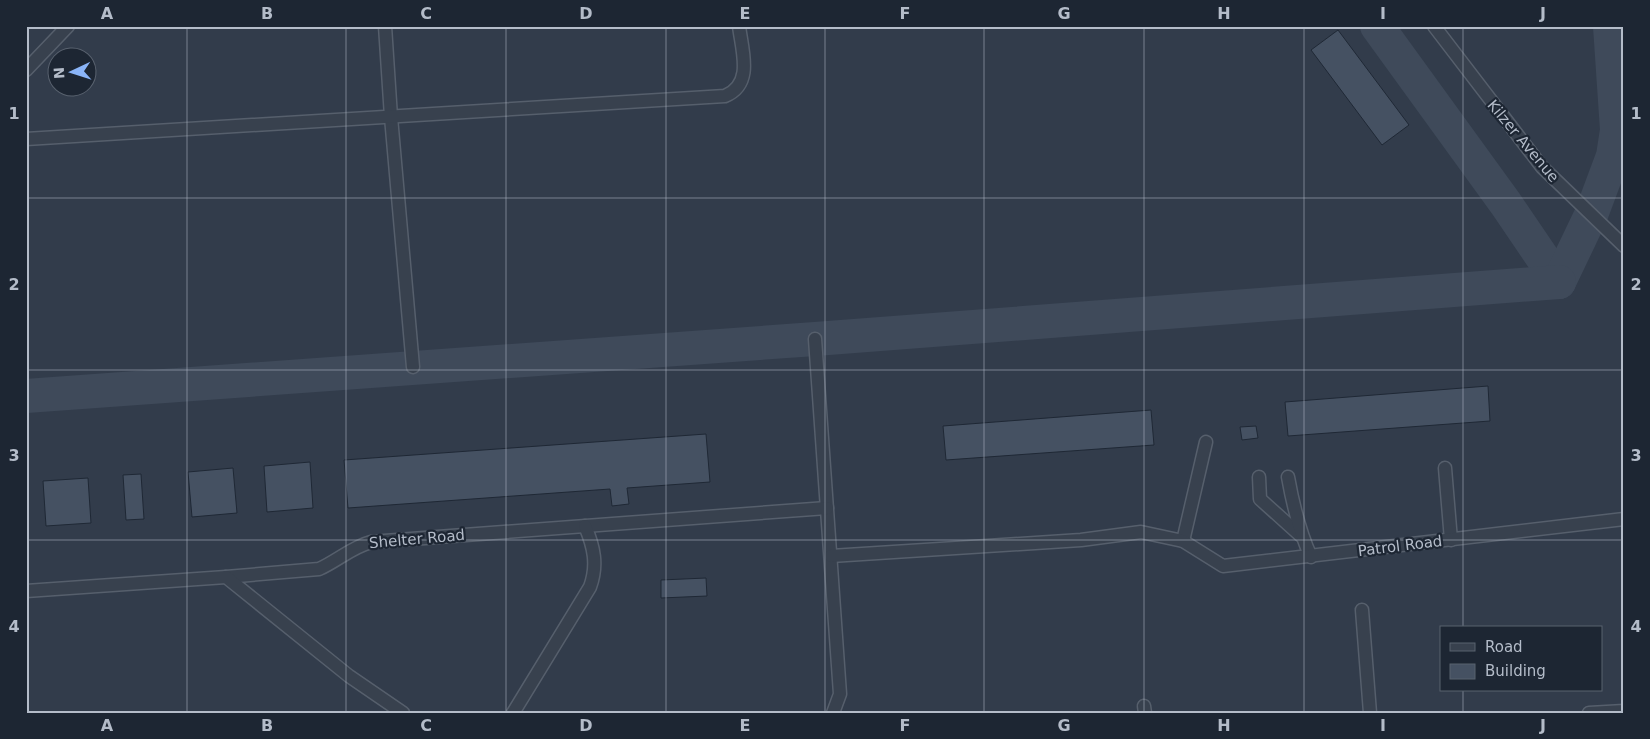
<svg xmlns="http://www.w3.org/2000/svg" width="1650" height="739" font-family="'DejaVu Sans',sans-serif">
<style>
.airport{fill:#323c4b;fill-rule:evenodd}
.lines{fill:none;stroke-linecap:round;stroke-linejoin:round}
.taxiway{stroke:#3f4a5a;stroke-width:34}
.building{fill:#455162;stroke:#1f2835}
.minor-casing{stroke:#565f6c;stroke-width:15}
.minor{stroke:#38414e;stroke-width:12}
.grid{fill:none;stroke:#b4bcc9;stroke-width:1;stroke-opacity:0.55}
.labels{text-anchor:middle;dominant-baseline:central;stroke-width:4.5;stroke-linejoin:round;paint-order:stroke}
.street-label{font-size:15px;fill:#b4bcc9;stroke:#1d2633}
.neatline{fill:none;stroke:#b4bcc9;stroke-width:2}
.grid-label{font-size:16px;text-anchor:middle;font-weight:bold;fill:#b4bcc9}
</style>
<rect width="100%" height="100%" fill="#242f3e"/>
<path class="airport" d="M26 26H1624V713H26ZM58 58H88V88H58ZM1441 628H1601V690H1441Z"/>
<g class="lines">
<g class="taxiway">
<path d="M1377 26 1506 204 1559 282"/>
<path d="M1559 282 1591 215 1613 156 1617 130 1610 26"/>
<path d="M26 396 815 339 1559 282"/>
</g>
</g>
<g class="building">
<path d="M1338 30 1409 125 1382 145 1311 50Z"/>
<path d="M1488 386 1490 421 1288 436 1285 402Z"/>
<path d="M1151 410 1154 445 946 460 943 426Z"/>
<path d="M1256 426 1258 438 1242 440 1240 427Z"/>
<path d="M706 434 710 482 627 488 629 504 612 506 610 489 348 508 344 460Z"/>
<path d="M310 462 313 508 267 512 264 466Z"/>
<path d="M233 468 237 513 192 517 188 472Z"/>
<path d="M141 474 144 519 126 520 123 475Z"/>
<path d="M88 478 91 523 46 526 43 481Z"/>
<path d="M706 578 707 596 661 598V580Z"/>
</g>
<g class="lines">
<defs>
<g id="minor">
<path d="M385 26 391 117 413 367"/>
<path d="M1434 26 1542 167 1624 246"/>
<path d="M26 70 68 26"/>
<path d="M26 139 725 96C754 84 742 51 739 26"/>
<path d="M815 339 840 694 833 713"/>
<path d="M1445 468 1451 540"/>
<path d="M1259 477 1260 499 1300 535"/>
<path d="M1288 477C1293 505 1299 531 1311 557"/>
<path d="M1183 541 1206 442"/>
<path d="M831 556 1081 540 1141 532 1183 541 1223 566 1624 519"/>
<path d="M226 577 319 569C337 561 352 547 371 542L827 508"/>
<path d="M26 591 226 577 349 676 403 713"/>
<path d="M1362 610 1370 713"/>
<path d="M1144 706 1145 713"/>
<path d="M513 713 590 587C598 565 594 547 585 526"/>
<path d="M1589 713 1624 711"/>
</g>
</defs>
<use href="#minor" class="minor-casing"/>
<use href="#minor" class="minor"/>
</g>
<path class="grid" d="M187 26V713M346 26V713M506 26V713M666 26V713M825 26V713M984 26V713M1144 26V713M1304 26V713M1463 26V628M26 198H1624M26 370H1624M26 540H1624M1463 690V713"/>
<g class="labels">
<g class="street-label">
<text transform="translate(1523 141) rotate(50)">Kilzer Avenue</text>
<text transform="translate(417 539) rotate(-5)">Shelter Road</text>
<text transform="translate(1400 546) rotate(-7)">Patrol Road</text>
</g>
</g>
<rect width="1650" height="739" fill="none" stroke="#1d2633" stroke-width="55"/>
<rect x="1440" y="626" width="162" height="65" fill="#1d2633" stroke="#59626f"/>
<rect x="1450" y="643" width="25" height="8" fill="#38414e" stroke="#59626f"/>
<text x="1485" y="652" font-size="15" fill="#b4bcc9">Road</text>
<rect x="1450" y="664" width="25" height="15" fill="#455162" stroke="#59626f"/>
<text x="1485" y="676" font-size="15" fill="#b4bcc9">Building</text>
<g transform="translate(72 72) rotate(266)"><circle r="24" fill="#1d2633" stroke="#59626f"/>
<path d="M0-4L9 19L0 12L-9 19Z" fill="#8ab4f8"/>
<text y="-8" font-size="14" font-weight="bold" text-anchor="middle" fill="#b4bcc9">N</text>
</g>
<rect x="28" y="28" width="1594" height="684" class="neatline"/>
<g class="grid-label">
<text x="107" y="19">A</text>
<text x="267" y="19">B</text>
<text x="426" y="19">C</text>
<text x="586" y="19">D</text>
<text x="745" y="19">E</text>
<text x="905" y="19">F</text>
<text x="1064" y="19">G</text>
<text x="1224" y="19">H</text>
<text x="1383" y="19">I</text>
<text x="1543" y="19">J</text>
<text x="14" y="119">1</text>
<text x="1636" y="119">1</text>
<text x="14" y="290">2</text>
<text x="1636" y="290">2</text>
<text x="14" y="461">3</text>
<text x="1636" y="461">3</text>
<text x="14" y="632">4</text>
<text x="1636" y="632">4</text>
<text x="107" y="731">A</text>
<text x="267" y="731">B</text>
<text x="426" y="731">C</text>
<text x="586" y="731">D</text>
<text x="745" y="731">E</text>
<text x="905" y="731">F</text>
<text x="1064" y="731">G</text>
<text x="1224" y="731">H</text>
<text x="1383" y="731">I</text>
<text x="1543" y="731">J</text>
</g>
</svg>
